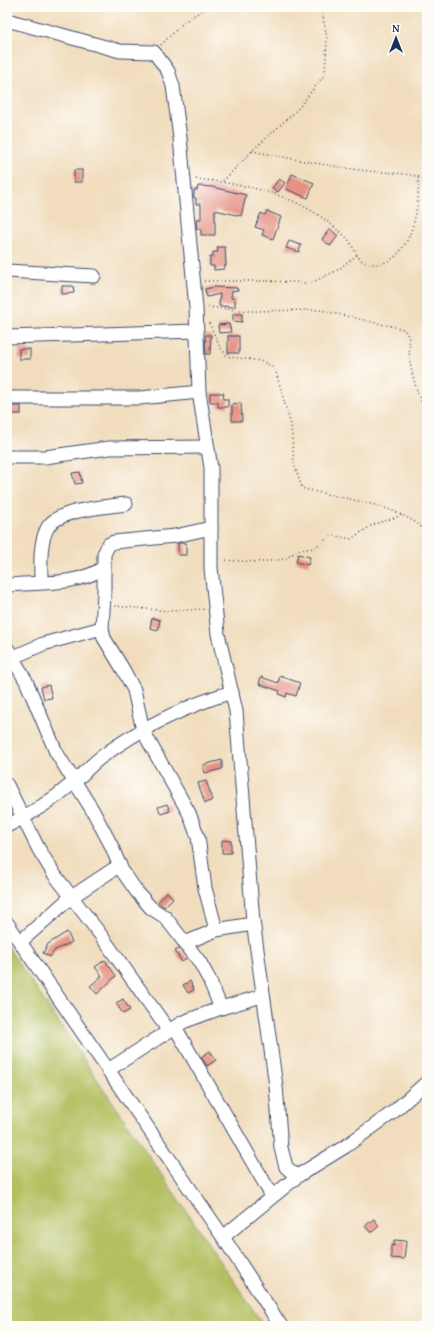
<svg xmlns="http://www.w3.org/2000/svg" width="434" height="1333" font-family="'Gentium Book Plus',serif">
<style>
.grass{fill:#b3bf61;stroke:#677760}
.building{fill:#e79184}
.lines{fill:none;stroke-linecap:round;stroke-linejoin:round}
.minor-casing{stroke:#3b496c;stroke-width:15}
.path{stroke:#3b496c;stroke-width:1.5;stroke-dasharray:1 3;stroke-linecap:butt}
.minor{stroke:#fff;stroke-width:13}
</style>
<rect width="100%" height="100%" fill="#fdfcf7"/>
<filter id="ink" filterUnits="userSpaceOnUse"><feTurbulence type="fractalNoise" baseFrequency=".025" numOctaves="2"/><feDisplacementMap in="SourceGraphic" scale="8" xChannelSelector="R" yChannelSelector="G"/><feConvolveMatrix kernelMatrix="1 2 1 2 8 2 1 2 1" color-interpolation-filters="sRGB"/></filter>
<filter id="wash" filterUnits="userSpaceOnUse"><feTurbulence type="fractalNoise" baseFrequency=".012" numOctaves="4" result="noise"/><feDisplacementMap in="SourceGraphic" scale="16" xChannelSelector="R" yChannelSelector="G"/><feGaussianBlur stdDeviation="0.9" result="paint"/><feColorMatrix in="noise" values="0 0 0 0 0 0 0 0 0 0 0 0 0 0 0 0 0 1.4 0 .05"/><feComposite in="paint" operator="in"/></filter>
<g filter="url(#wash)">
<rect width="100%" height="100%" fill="#f1ddbd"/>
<path class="grass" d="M7 946 264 1326H7Z"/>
<g id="blocks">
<g class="building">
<rect x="74" y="170" width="8" height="12"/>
<path d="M292 174 314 183 308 198 286 189Z"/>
<path d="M279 179 285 183 278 192 272 188Z"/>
<path d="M198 186 212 187 246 195 241 216 215 210V235H201V229H197L196 219H201V204H196V198H194V190H197Z"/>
<path d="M267 211 281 217 273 239 262 235 264 230 255 227 261 213 265 215Z"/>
<path d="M330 229 338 236 330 246 322 239Z"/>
<path d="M289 241 301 245 299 252 286 248Z"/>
<path d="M217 247H225L226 266H224V269L214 270V266H210V257H213V252H218Z"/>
<path d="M62 286H73L74 293 62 294Z"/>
<path d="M214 287 237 288 238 290 232 291 231 298 235 299V307L219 306 220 294 207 297 205 289Z"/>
<path d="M233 314H242V322L233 321Z"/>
<path d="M229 324 231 332 219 333 218 325Z"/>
<path d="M205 335H211L210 354H206Z"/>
<rect x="228" y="336" width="11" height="17"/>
<rect x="19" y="349" width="11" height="10"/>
<path d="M210 393H224L223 399H228V407H218V402H210Z"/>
<path d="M241 403 242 421H232V404Z"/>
<rect x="11" y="406" width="10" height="8"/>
<path d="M80 472 82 483 75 484 72 473Z"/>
<rect x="178" y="543" width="8" height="12"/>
<path d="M298 554 310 557 308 565 296 562Z"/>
<path d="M152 618 160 620 158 630 150 628Z"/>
<path d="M280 676 300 683 296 696 287 693 286 697 279 694 280 691 259 684 261 677 278 683Z"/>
<path d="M49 685 52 698 44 699 41 687Z"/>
<path d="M222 760V769L205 773 203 765Z"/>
<path d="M206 781 213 800 205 803 198 783Z"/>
<path d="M167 804 170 811 161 814 158 807Z"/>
<path d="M222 840 231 841V853H222Z"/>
<path d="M167 892 173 898 164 907 158 902Z"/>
<path d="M67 932 72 942 55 950 50 957 43 953 48 944Z"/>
<path d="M179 949 187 958 182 962 175 951Z"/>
<path d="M105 960 116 976 97 994 90 986 102 976 95 967Z"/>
<path d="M190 981 194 990 188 993 183 985Z"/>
<path d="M123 999 130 1010 123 1014 116 1003Z"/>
<path d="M210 1051 216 1060 207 1066 201 1057Z"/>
<path d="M374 1219 379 1226 371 1233 365 1226Z"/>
<path d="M394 1240 406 1241 404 1259 391 1258V1245L394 1246Z"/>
</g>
</g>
</g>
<g filter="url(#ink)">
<use href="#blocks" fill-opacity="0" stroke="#3b496c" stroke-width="1"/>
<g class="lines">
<defs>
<g id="minor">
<path d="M7 20 120 51 154 52 168 71 173 86 180 138 196 308 199 392 211 468V568L218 634 236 711 253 921 276 1086 281 1148 286 1167 294 1174 299 1175"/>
<path d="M7 271 94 276"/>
<path d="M7 337 197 331"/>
<path d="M7 398H140L199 392"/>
<path d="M7 457H45L109 448 207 447"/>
<path d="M211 528 175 536 114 542 109 544 104 554V593L102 628 104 638 124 671 134 690 143 730 148 740 189 813 198 837 205 888 216 930"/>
<path d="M41 582C41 565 39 542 48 527 59 509 106 507 126 504"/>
<path d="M7 585C37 582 80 586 104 567"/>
<path d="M7 648 26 681 56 752 93 811 111 845 121 869 137 892 151 908 165 917 199 961 209 979 221 1008"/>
<path d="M7 660 43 644 102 628"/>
<path d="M7 785 38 848 54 874 100 934 169 1031"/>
<path d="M7 826C31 814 53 800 73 783 82 775 90 766 100 758 139 729 185 706 232 692"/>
<path d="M7 923 223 1237 281 1326"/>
<path d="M20 942 70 898 120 865"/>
<path d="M185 943 216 930 253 924"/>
<path d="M175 1027 272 1196"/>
<path d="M108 1070 183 1022 221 1008 262 996"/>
<path d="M223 1237 299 1175 346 1146 392 1113 427 1082"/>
</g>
</defs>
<use href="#minor" class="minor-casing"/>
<g class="path">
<path d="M161 45 185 21 208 7"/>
<path d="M252 151C288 158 324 165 360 170 382 173 407 172 427 179"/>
<path d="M196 179C242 184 290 192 328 222 334 227 340 232 346 237 354 244 355 260 367 263 410 273 421 206 418 176"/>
<path d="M223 181 252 151 297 110 325 74 327 38 321 7"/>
<path d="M204 281H268L311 283 336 271 357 255"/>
<path d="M208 307 249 311 320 310 403 329C413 337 408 350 410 362 412 374 419 403 427 412"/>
<path d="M209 323 220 347 227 356C243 361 266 356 276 372L291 425 294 464 302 488C341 500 397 502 427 532"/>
<path d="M222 560 262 562 285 559 298 550 314 548 332 535 351 539 372 525 403 515"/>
<path d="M115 606 169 611 205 609"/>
</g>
<use href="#minor" class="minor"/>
</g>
</g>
<rect width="434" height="1333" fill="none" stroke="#fdfcf7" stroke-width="24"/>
<g transform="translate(396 38)" stroke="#fdfcf7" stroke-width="3" paint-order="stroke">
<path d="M0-3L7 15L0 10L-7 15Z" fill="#1b2f5e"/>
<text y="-6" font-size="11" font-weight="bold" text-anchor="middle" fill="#1b2f5e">N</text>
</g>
</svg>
